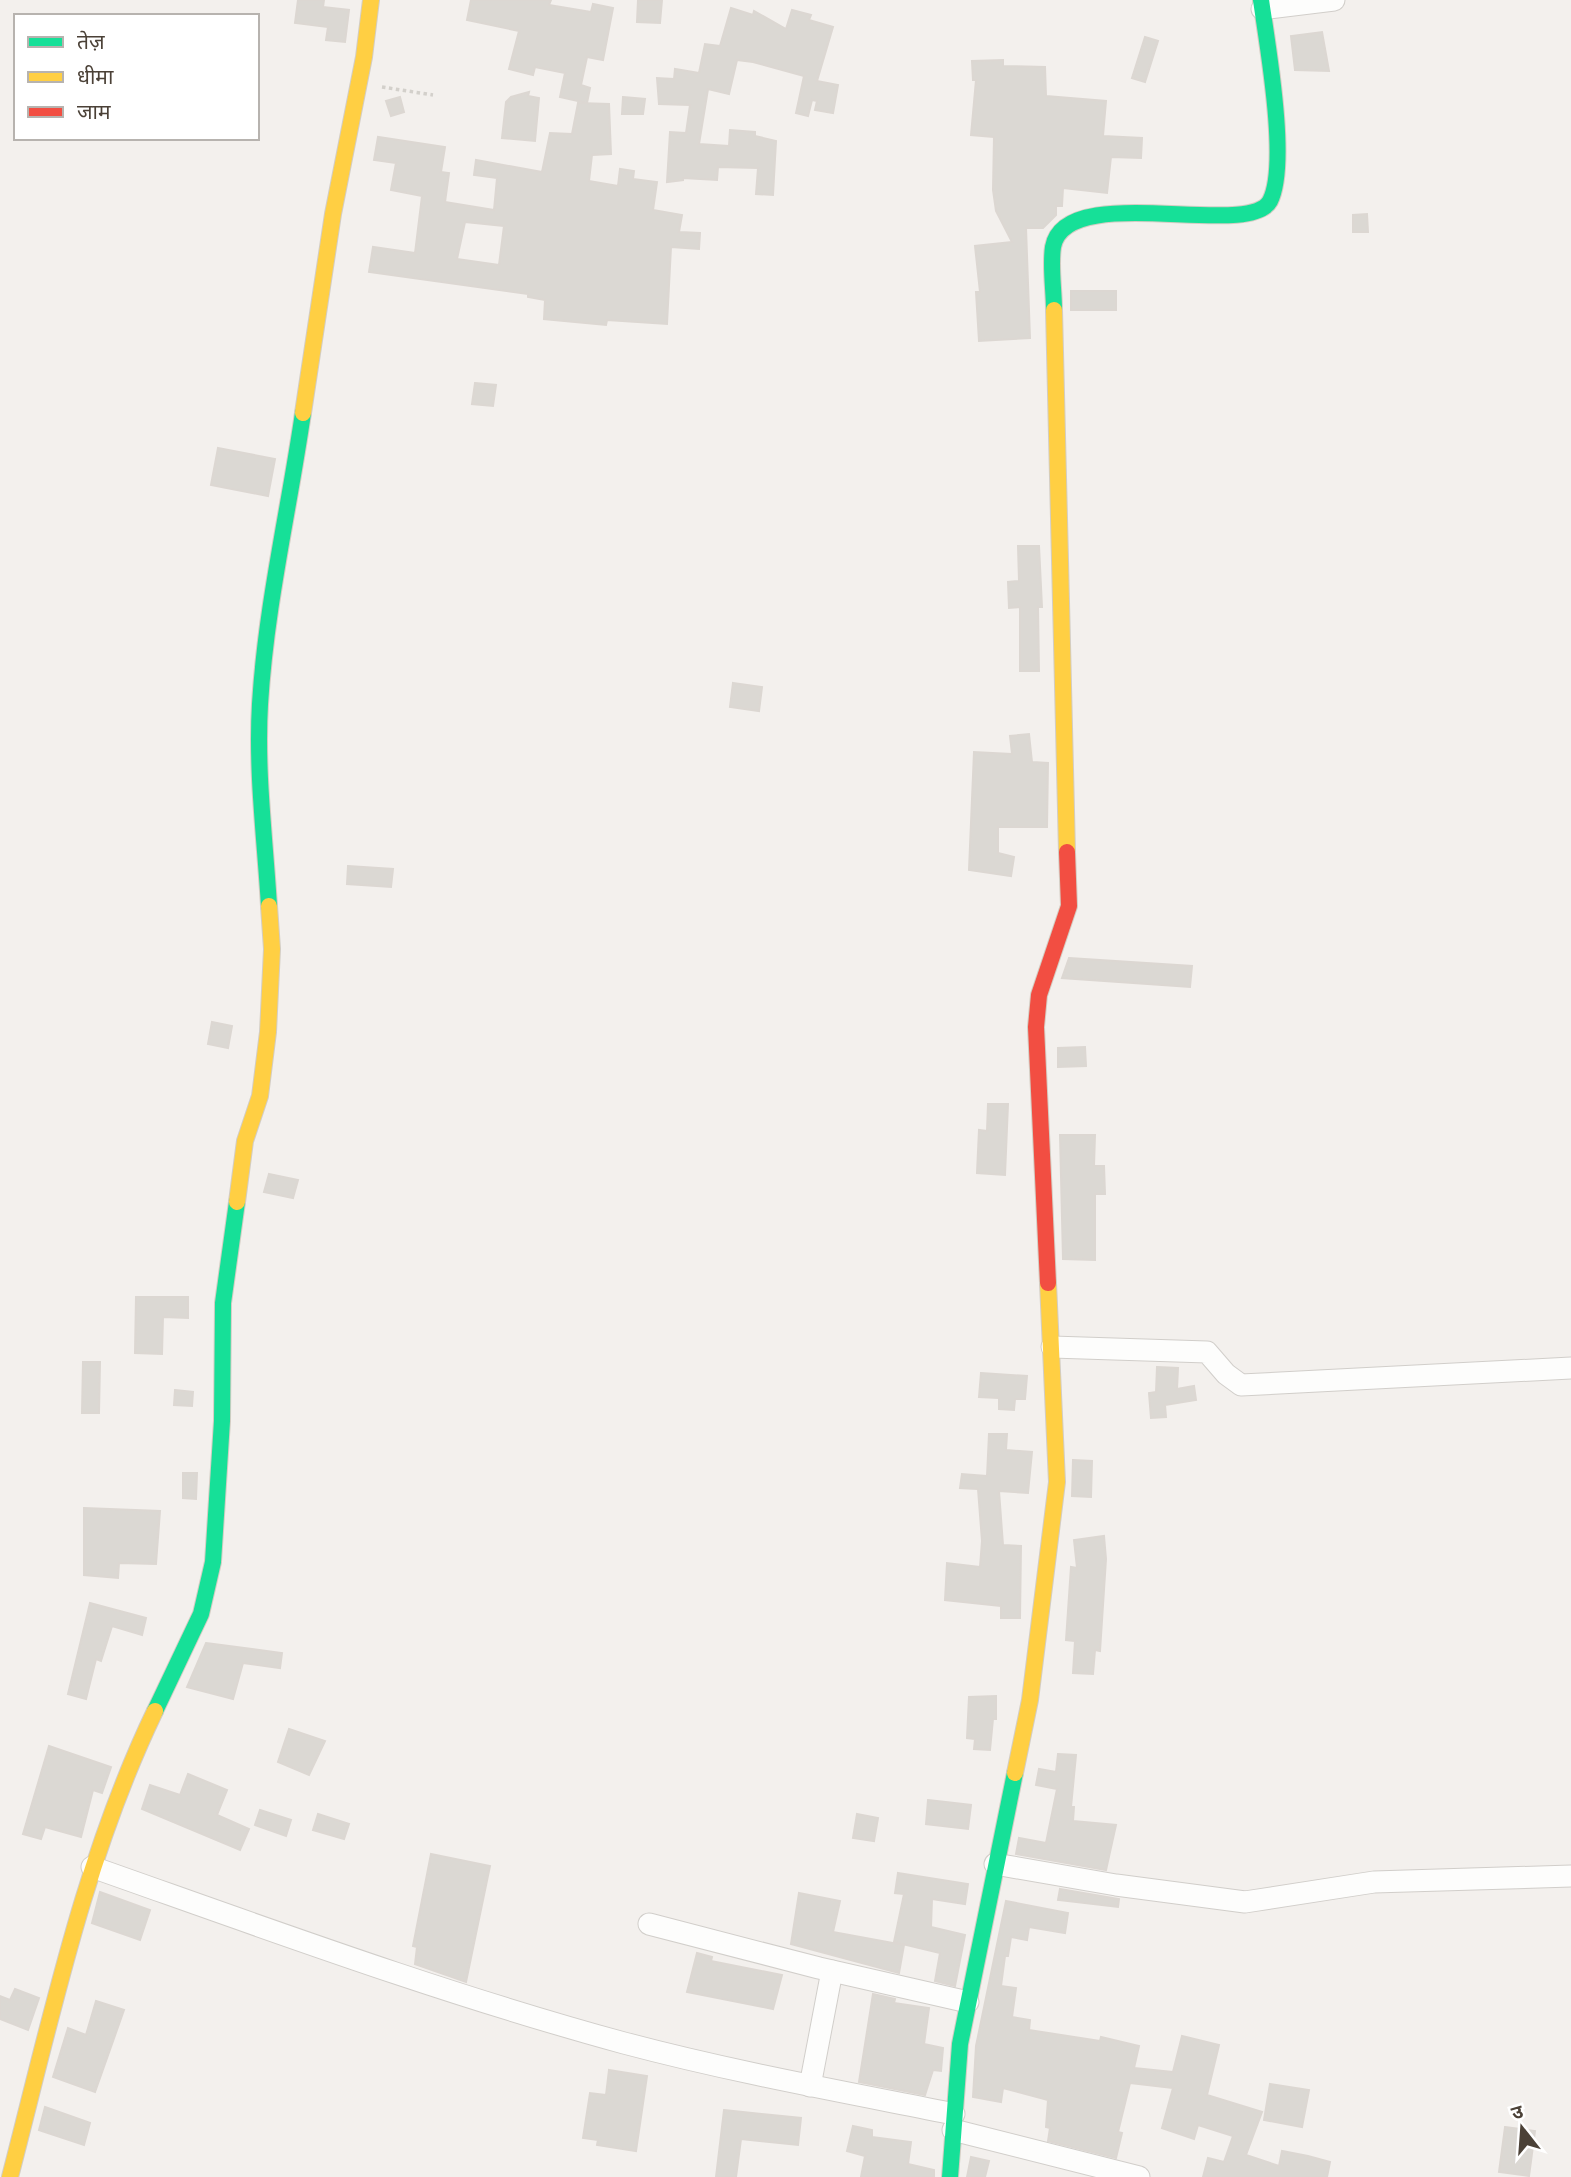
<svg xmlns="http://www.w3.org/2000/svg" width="1571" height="2177" font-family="'Nunito Sans','Noto Sans Devanagari',sans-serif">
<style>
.building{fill:#dbd8d3;stroke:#dcd7d2;stroke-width:2;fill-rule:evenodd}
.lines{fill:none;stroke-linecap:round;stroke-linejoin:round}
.street-casing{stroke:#d1ceca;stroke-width:23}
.fast-casing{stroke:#d3cdc3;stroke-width:18}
.slow-casing{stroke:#d3cdc3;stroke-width:18}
.jam-casing{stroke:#d3cdc3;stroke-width:18}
.path{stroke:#d3d0cb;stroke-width:3.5;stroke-dasharray:3.5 3.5;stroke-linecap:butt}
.street{stroke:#fdfdfc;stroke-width:21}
.fast{stroke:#16e098;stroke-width:16}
.slow{stroke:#ffcf43;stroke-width:16}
.jam{stroke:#f24e42;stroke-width:16}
</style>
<rect width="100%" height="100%" fill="#f3f0ed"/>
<g class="building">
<path d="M298 0H324L323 7 349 10 345 42 326 40 328 27 295 23Z"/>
<path d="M471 0H551L549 5 591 12 593 4 613 8 603 60 587 57 581 85 590 88 587 103 560 97 565 73 535 67 533 75 509 69 519 31 467 20Z"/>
<path d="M638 0H662L660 23 637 22Z"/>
<path d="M731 8 753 15 754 11 786 29 792 10 811 15 809 20 833 27 817 81 838 85 833 113 815 110 817 101 812 100 808 116 796 113 804 76 753 62 737 60 729 94 708 89 699 144 729 146 730 130 755 132V136L776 141 773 195 756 194 758 168 718 167 717 180 683 178V180L667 182 670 132 686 133 690 105 659 104 657 78 674 79 675 69 699 73 705 44 720 46Z"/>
<path d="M1322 32 1329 71 1295 70 1291 36Z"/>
<path d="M1145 37 1158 41 1145 82 1132 78Z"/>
<path d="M1003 60V66L1045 67 1046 96 1106 101 1103 136 1142 138 1141 158 1111 157 1107 193 1063 188 1062 206H1056V215L1043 228H1026L1030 338 979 341 976 292H980L975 246 1012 242 996 211 993 190 994 137 971 135 976 80H973L972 61Z"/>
<path d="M529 92 528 96 539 98 535 141 502 138 506 102 511 97Z"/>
<path d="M400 97 404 112 391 116 386 101Z"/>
<path d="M623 97 645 99 643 114H622Z"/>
<path d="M578 103 609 104 611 154 592 155 589 181 618 186 620 169 634 171 633 179 657 182 653 210 682 215 679 232 700 233 699 249 671 247 667 324 607 320 606 325 544 319 545 300 528 297V294L369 272 373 247 415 253 422 196 391 190 396 163 374 160 378 137 445 147 441 172 449 173 445 202 494 210 497 178 474 175 476 160 542 172 550 133 572 134ZM465 222 504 226 499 265 457 259Z"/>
<path d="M1367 214 1368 232H1353V215Z"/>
<rect x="1071" y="291" width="45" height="19"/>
<path d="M475 383 496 385 493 406 472 404Z"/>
<path d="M218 448 275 459 268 496 211 485Z"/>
<path d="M1018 546H1039L1042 607H1038L1039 671H1020V607L1009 608 1008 582 1019 581Z"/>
<path d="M733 683 762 687 759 711 730 707Z"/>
<path d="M1029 734 1032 762 1048 763 1047 827H998V853L1014 857 1011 876 969 870 974 752 1012 754 1010 736Z"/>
<path d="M348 866 393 869 391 887 347 884Z"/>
<path d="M1069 958 1192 966 1190 987 1062 978Z"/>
<path d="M212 1022 232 1026 228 1048 208 1044Z"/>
<path d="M1085 1047 1086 1066 1058 1067V1048Z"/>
<path d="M988 1104H1008L1005 1175 977 1173 979 1130 987 1131Z"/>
<path d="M1060 1135H1095L1094 1166H1104L1105 1194H1095V1260L1063 1259Z"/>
<path d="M269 1174 298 1180 293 1198 264 1192Z"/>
<path d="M136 1297H188V1318L163 1317 162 1354 135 1353Z"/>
<path d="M83 1362H100L99 1413H82Z"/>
<path d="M1157 1367 1178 1368 1177 1389 1194 1386 1196 1400 1165 1405 1166 1417 1151 1418 1149 1393 1156 1392Z"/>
<path d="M981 1373 1027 1376 1025 1399H1015L1014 1410 999 1409V1398L979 1397Z"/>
<path d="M175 1390 193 1392 192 1406 174 1405Z"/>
<path d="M989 1434H1007L1006 1450 1032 1452 1028 1493 999 1491 1003 1545 1021 1546 1020 1618H1001V1606L945 1600 947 1563 980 1567 982 1541 978 1489 960 1488 962 1474 987 1476Z"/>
<path d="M1073 1460 1092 1461 1091 1497 1072 1496Z"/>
<path d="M183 1473H197L196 1499 183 1498Z"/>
<path d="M84 1508 160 1511 156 1564 119 1563 118 1578 84 1575Z"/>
<path d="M1104 1536 1106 1559 1100 1651 1095 1650 1093 1674 1073 1673 1075 1641 1066 1640 1071 1567 1077 1568 1074 1540Z"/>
<path d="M90 1603 146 1618 142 1635 112 1626 101 1661 96 1659 86 1699 68 1694Z"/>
<path d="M206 1643 282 1653 280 1668 243 1663 233 1699 187 1687Z"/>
<path d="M996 1696V1719H993L990 1750 974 1749 975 1739 967 1738 969 1697Z"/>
<path d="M289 1729 325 1741 309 1775 278 1762Z"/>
<path d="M49 1746 111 1767 102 1793 93 1790 81 1837 45 1827 41 1839 23 1834Z"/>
<path d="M1058 1754 1076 1755 1071 1807H1074L1073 1821 1116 1825 1106 1870 1016 1854 1019 1838 1046 1843 1057 1789 1036 1785 1039 1769 1056 1772Z"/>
<path d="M188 1774 227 1790 217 1815 249 1829 240 1850 142 1809 150 1785 180 1795Z"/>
<path d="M928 1800 971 1805 968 1829 926 1824Z"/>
<path d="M260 1810 291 1820 286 1836 255 1825Z"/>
<path d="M318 1814 349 1824 344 1839 313 1830Z"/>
<path d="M857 1814 878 1818 874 1841 853 1838Z"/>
<path d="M431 1854 490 1866 466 1982 415 1964 417 1947 413 1946Z"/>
<path d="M898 1873 968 1884 965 1904 932 1899 931 1927 965 1935 955 1986 935 1981 940 1953 894 1942 904 1894 895 1893Z"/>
<path d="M1060 1889 1119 1899 1118 1907 1058 1900Z"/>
<path d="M100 1892 150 1910 140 1940 92 1923Z"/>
<path d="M799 1893 840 1901 833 1932 904 1945 899 1973 791 1944Z"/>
<path d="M1006 1901 1068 1913 1065 1933 1029 1927 1027 1940 1011 1937 1008 1956H1005L1001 1986 1016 1988 1012 2017 1030 2020 1029 2030 1100 2041 1101 2037 1139 2046 1134 2068 1173 2072 1182 2036 1219 2045 1207 2095 1262 2112 1246 2155 1279 2166 1282 2151 1308 2156 1330 2162 1327 2177H1203L1208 2158 1224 2162 1233 2136 1198 2125 1194 2139 1162 2128 1173 2088 1130 2083 1118 2132 1122 2133 1116 2158 1048 2141 1050 2128 1046 2127 1048 2100 1003 2088 1001 2102 973 2097 976 2046Z"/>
<path d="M697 1953 712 1957 711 1961 782 1975 773 2009 687 1992Z"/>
<path d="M15 1989 39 1998 28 2030 0 2019V1996L10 2000Z"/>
<path d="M873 1994 895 1999 894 2003 929 2008 924 2044 943 2048 941 2071 933 2070 925 2095 859 2082Z"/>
<path d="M96 2001 124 2010 95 2092 53 2077 68 2028 86 2035Z"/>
<path d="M609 2070 647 2076 636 2151 597 2145 598 2140 583 2138 590 2093 606 2095Z"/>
<path d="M1270 2084 1309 2090 1302 2127 1264 2120Z"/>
<path d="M45 2107 90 2123 84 2145 39 2130Z"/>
<path d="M724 2110 801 2118 798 2145 741 2139 736 2177H716Z"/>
<path d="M853 2126 872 2130V2137L911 2142 908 2164 934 2170V2177H861L865 2156 847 2151Z"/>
<path d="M1505 2127 1535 2131 1529 2176 1499 2172Z"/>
<path d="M971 2157 989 2161 985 2177H967Z"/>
</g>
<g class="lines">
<defs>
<g id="street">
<path d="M1262 9 1334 0"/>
<path d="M1052 1347 1207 1352 1226 1374 1241 1385 1571 1368"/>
<path d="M995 1864 1116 1885 1245 1902 1374 1882 1571 1876"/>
<path d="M92 1867C268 1929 444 1994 624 2043 733 2072 844 2092 954 2114"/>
<path d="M649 1924 819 1968 968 2002"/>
<path d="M810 2086 832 1971"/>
<path d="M953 2130 1139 2177"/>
</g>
<g id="fast">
<path d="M1054 310C1054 290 1050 266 1053 247 1065 180 1249 240 1270 201 1289 164 1267 43 1261 0"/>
<path d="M269 906C265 839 256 771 260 704 266 605 289 510 303 413"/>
<path d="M155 1711 201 1614 213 1562 222 1421 223 1303 237 1202"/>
<path d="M950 2177 960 2044 1015 1773"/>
</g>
<g id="slow">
<path d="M1054 310 1067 852"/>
<path d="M303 413 333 214 364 57 371 0"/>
<path d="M237 1202 245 1141 260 1096 268 1032 272 949 269 906"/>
<path d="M1015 1773 1030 1700 1057 1482 1048 1283"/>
<path d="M10 2177C51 2019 84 1859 155 1711"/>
</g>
<path id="jam" d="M1048 1283 1036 1027 1039 995 1069 906 1067 852"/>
</defs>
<use href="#street" class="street-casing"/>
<use href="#fast" class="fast-casing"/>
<use href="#slow" class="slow-casing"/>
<use href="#jam" class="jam-casing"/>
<path class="path" d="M382 87 433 95"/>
<use href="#street" class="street"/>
<use href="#fast" class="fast"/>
<use href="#slow" class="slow"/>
<use href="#jam" class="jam"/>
</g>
<rect x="14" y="14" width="245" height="126" fill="#ffffff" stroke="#b7b3af" stroke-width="2"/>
<rect x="28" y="37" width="35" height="10" fill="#16e098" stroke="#b7b3af" stroke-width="2"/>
<text x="77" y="49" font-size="21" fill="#4b4137">तेज़</text>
<rect x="28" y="72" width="35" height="10" fill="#ffcf43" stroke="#b7b3af" stroke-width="2"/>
<text x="77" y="84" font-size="21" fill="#4b4137">धीमा</text>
<rect x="28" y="107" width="35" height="10" fill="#f24e42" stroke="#b7b3af" stroke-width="2"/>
<text x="77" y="119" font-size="21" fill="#4b4137">जाम</text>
<g transform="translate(1522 2128) rotate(343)" stroke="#ffffff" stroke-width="5" paint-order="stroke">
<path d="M0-5L12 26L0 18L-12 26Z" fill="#4b4137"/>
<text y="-10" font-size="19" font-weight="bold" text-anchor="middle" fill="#4b4137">उ</text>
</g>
</svg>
